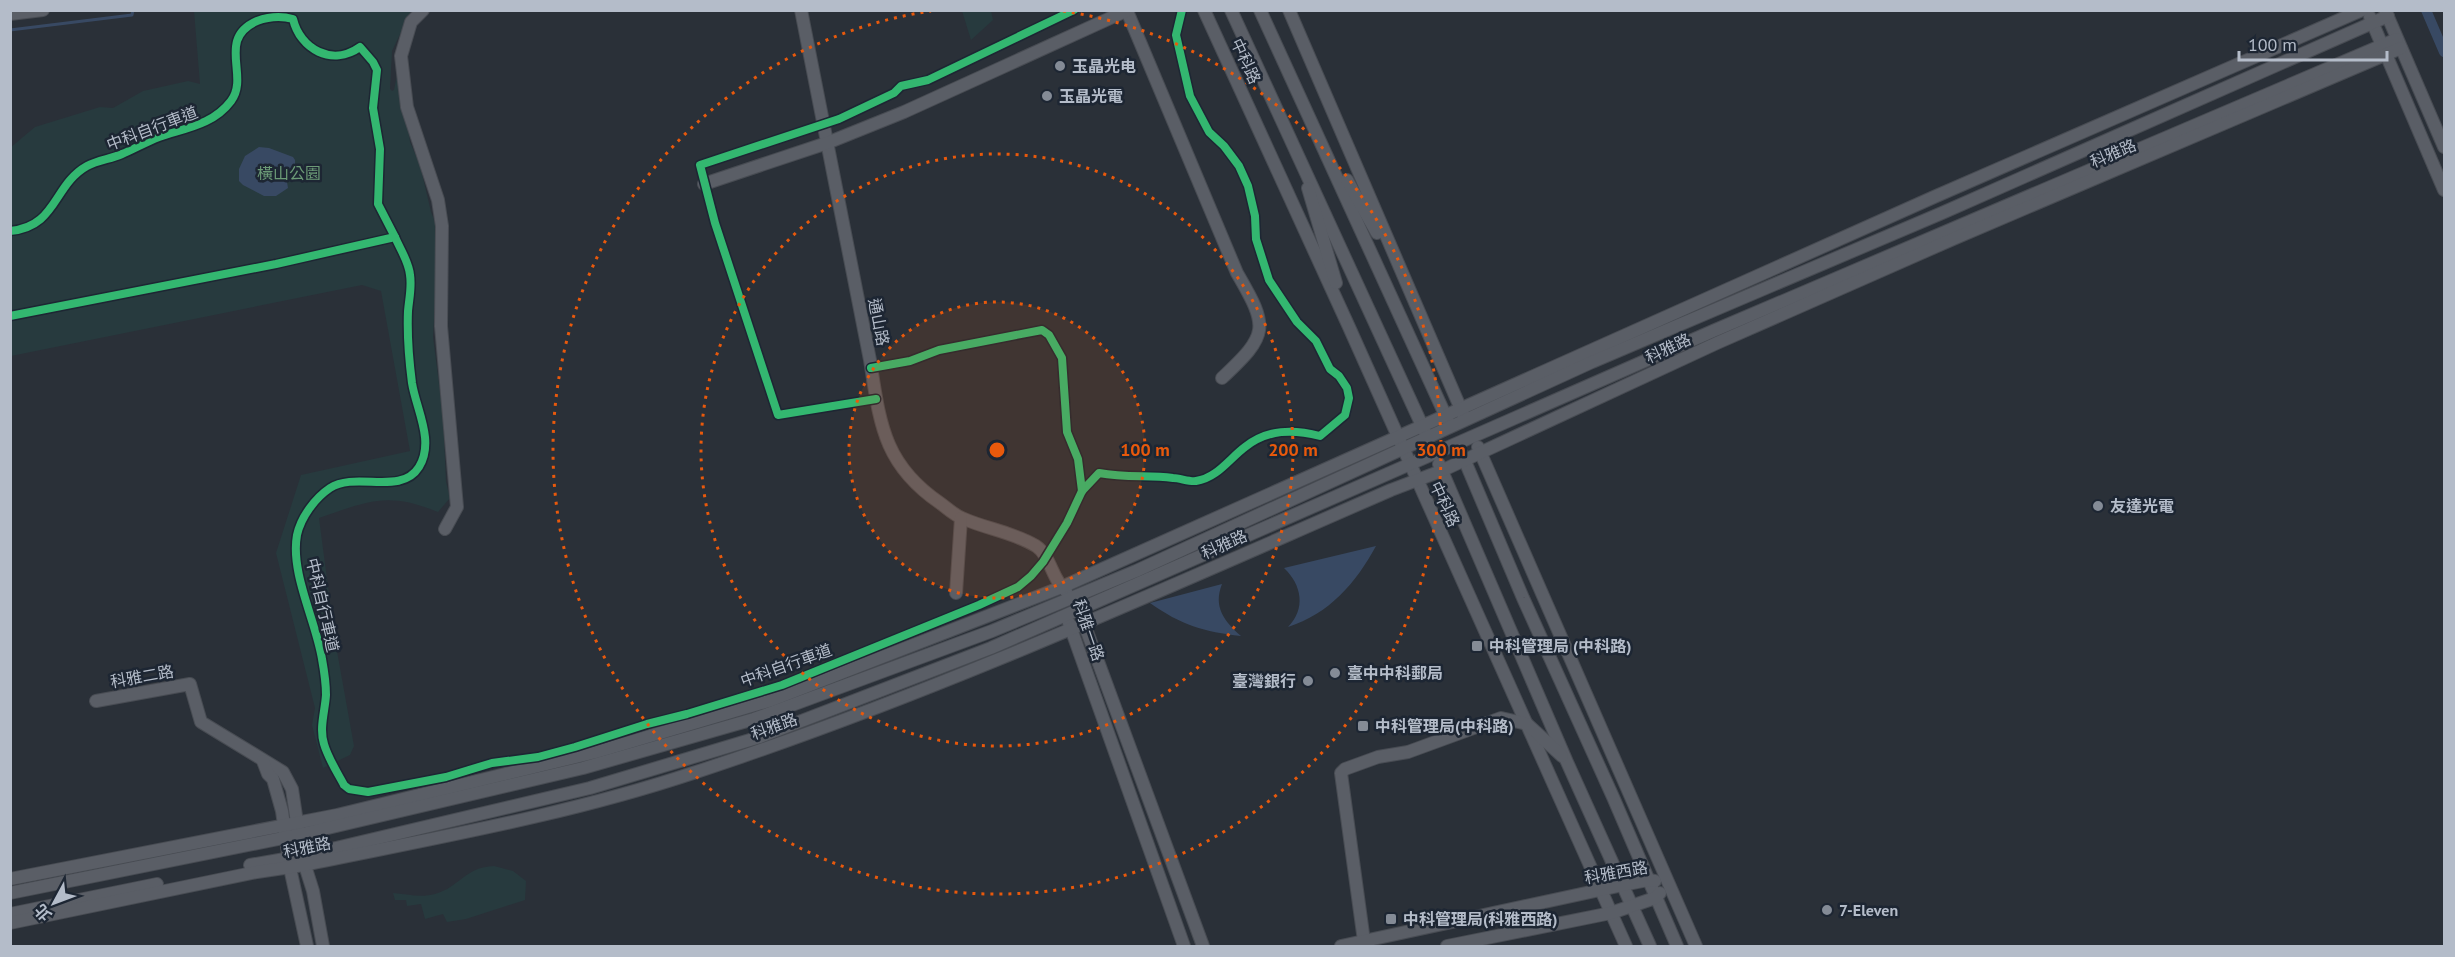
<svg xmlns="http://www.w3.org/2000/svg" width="2455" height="957" font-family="'PT Sans','Noto Sans TC',sans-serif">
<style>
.green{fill:#273a3e}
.water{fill:#384963}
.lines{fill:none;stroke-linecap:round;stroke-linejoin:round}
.stream{stroke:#384963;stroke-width:3}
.canal{stroke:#384963;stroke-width:10}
.minor-casing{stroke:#484c53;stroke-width:14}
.minor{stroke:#5a5e66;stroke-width:12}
.cycleway-casing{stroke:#1d2633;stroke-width:11}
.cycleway{stroke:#33b770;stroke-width:8}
.ring{fill:none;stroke:#e8590c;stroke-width:3;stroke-dasharray:3 6}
.poi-dot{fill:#848b96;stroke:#1d2633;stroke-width:2}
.labels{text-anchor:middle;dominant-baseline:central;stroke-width:5;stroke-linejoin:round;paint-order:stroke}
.street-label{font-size:16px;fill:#b4bcc9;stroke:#1d2633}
.poi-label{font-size:16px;font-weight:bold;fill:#b4bcc9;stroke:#1d2633;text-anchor:start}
.park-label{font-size:16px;fill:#6b9a76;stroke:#1d2633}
.centre{fill:#e8590c;stroke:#1d2633;stroke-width:3}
.ring-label{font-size:18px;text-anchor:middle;font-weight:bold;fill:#e8590c;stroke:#1d2633;stroke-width:5;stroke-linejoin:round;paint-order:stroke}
</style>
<rect width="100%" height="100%" fill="#2a3038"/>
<g class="green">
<path d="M194 11H411L392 51 390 89 392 91 394 90 401 56 410 142 420 165 431 212 439 232 433 337 443 415 446 482 450 498 438 512C388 491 368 501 319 518L335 640 354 746 350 755 323 768 312 725 315 708 276 553 301 475 410 451 381 291 362 285 11 356 10 148 35 127 100 107 113 108 143 91 188 81 200 84Z"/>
<path d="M962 11H991L993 20 971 40Z"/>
<path d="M494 866 513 871 526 881 525 900 466 919 447 922 443 914 425 919 421 904 407 906 406 900H395L393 893C406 894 421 898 435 894 460 887 465 867 494 866Z"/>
</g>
<g class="water">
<path d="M259 147 269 148 293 157 295 160V167L291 169 287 182 288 188 276 196H264L243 185 239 181V169L245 156Z"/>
<path d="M1376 546C1356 583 1329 614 1288 627 1306 609 1302 585 1284 568Z"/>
<path d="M1222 584C1213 607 1224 621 1241 636 1204 632 1181 625 1150 603Z"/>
</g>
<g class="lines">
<path class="stream" d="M10 30 132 15 133 10"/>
<path class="canal" d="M2426 10 2444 52"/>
<defs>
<g id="minor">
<path d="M423 10 411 22 401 56 407 107 438 200 442 226 441 326 457 507 445 529"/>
<path d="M801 10 870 360C880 423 883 464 940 503 947 508 954 515 962 518 986 529 1013 532 1036 546 1051 556 1052 580 1066 591"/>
<path d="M1204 10 1349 327 1626 946"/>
<path d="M1231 10 1425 432"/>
<path d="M1260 10 1448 421"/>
<path d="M1289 10 1463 414"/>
<path d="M2385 10 2444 147"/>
<path d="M1127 11 1237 273C1269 328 1269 334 1222 378"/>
<path d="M10 14 43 10"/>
<path d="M2370 17 2444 190"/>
<path d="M1347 180 1377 233"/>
<path d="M704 184 827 143 904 112 1128 10"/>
<path d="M1308 188 1336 283"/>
<path d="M1478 447 1696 946"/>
<path d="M1462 454 1523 598 1613 797 1677 946"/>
<path d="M1439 464 1567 762 1650 946"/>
<path d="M956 593 961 518"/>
<path d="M1082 618 1203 946"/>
<path d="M1069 623 1184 946"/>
<path d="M96 701 190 684 201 722 283 772 292 789 302 856 313 891 323 946"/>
<path d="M263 761 268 774 273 779 282 811 290 868 307 946"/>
<path d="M250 865 302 856 590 788 760 737 991 648 1713 331 2397 39"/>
<path d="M10 879 337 815 596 752 772 700 1062 587 1934 197 2362 10"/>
<path d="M10 893 298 835 583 768 754 719 992 631 1136 571 1592 362 1942 213 2388 16"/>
<path d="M10 914 157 884"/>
<path d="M10 923 257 872 304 865C434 838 567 815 693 773 932 695 1161 590 1391 490L1441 471 1717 343 1953 239 2401 48"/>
<path d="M1364 941 1341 773 1345 769 1378 757 1408 752 1501 718 1527 724 1562 756"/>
<path d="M1341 946 1623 885 1648 880 1655 881"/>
<path d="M1447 946 1611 913 1655 898 1660 893"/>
</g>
</defs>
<use href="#minor" class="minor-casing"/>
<use href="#minor" class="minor"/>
<defs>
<g id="cycleway">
<path d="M10 231C57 227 53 185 87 166 98 160 111 159 122 154 134 149 146 142 159 137 185 128 213 125 231 101 250 76 216 39 257 21 268 17 282 16 293 19 300 49 332 67 360 47L373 62 377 70 373 108 380 149 378 204 395 237"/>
<path d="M10 316 276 264 395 237C400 249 409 262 410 275 412 287 409 299 408 311 407 335 409 360 412 383 416 409 435 441 419 467 401 496 356 471 330 488 315 498 301 517 297 535 290 573 316 621 322 659 324 670 326 684 326 695 325 711 319 728 324 744 328 758 337 772 344 785L349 789 368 792 446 777 492 763 538 757 575 747 647 724 687 714 782 685 979 605 1018 587 1031 576 1043 562 1067 523 1082 491 1099 473C1126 478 1147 475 1173 478 1180 478 1189 482 1196 481 1217 478 1229 459 1245 447 1268 429 1293 429 1320 436L1345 415 1349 398 1347 388 1339 376 1330 369 1316 341 1297 322 1269 280 1256 239 1255 216 1248 186 1239 166 1224 146 1209 132 1190 96 1176 35 1182 10"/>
<path d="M871 368 910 361 939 350 1042 330 1049 335 1062 358 1067 432 1078 459 1082 491"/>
<path d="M876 399 778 415 715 223 700 165 839 119 894 93 901 86 928 80 1074 10"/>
</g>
</defs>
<use href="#cycleway" class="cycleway-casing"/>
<use href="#cycleway" class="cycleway"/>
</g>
<circle cx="997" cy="450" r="148" fill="#e8590c" fill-opacity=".12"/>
<g class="ring">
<circle cx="997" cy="450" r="148"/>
<circle cx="997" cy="450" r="296"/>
<path d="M1063 11A444 444 0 1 1 931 11"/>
</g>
<g class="poi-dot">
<circle cx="1060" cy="66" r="6"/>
<circle cx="1047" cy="96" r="6"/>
<circle cx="2098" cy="506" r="6"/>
<rect x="1471" y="640" width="12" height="12" rx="3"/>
<circle cx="1335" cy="673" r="6"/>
<circle cx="1308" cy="681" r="6"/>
<rect x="1357" y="720" width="12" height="12" rx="3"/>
<circle cx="1827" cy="910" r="6"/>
<rect x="1385" y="913" width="12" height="12" rx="3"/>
</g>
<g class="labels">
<g class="street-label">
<text transform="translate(1246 61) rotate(65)">中科路</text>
<text transform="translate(152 128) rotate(-21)">中科自行車道</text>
<text transform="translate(2113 153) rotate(-23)">科雅路</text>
<text transform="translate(879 322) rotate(79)">通山路</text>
<text transform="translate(1668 348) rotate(-25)">科雅路</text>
<text transform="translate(1445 504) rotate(65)">中科路</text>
<text transform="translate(1224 544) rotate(-24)">科雅路</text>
<text transform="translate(323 605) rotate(77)">中科自行車道</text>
<text transform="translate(1089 630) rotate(71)">科雅一路</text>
<text transform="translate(786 665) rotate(-20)">中科自行車道</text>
<text transform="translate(142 676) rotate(-10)">科雅二路</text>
<text transform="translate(774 726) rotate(-20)">科雅路</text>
<text transform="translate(307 847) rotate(-11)">科雅路</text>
<text transform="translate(1616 872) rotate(-10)">科雅西路</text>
</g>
<g class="poi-label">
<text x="1072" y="66">玉晶光电</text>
<text x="1059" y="96">玉晶光電</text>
<text x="2110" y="506">友達光電</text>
<text x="1489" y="646">中科管理局 (中科路)</text>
<text x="1347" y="673">臺中中科郵局</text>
<text x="1296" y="681" text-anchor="end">臺灣銀行</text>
<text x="1375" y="726">中科管理局(中科路)</text>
<text x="1839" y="910">7-Eleven</text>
<text x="1403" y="919">中科管理局(科雅西路)</text>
</g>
<g class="park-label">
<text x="289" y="173">橫山公園</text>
</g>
</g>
<circle cx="997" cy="450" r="9" class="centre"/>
<g class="ring-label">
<text x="1145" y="456">100 m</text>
<text x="1293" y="456">200 m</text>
<text x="1441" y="456">300 m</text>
</g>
<rect width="2455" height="957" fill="none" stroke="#b4bcc9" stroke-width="24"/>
<g transform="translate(54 903) rotate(229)" stroke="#1d2633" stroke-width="4.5" paint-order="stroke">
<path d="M0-4.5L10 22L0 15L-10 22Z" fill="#b4bcc9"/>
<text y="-9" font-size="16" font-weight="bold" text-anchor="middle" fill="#b4bcc9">北</text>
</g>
<path d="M2239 51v9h148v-9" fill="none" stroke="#b4bcc9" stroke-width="3"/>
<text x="2248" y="51" font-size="18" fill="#b4bcc9" stroke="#1d2633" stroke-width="4.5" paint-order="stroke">100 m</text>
</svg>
